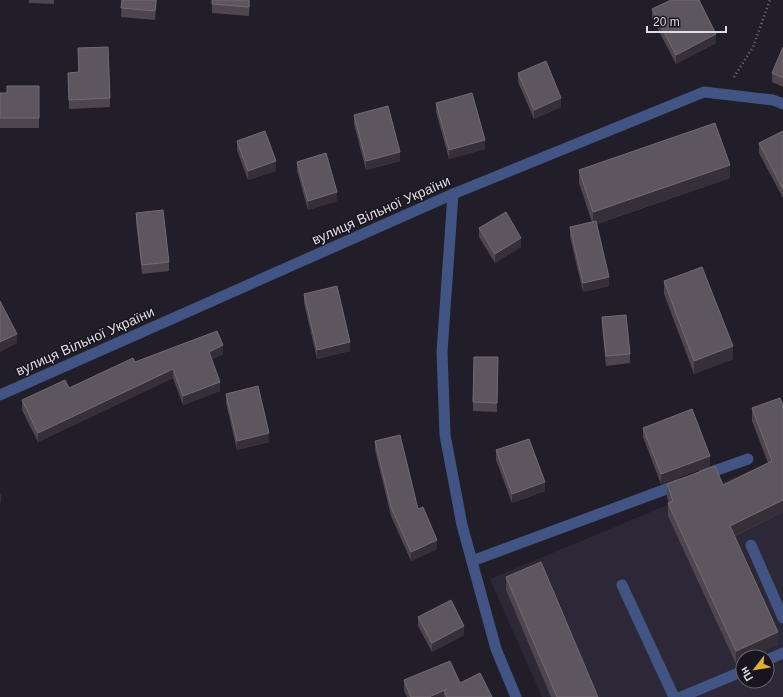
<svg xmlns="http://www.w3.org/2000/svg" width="783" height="697" font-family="Helvetica,sans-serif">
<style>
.built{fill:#2c2838;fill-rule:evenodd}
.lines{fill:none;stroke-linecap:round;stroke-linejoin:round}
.path{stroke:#74717b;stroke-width:2.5;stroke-dasharray:1 3;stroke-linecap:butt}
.service{stroke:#415483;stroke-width:11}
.minor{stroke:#415483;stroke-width:11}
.wall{fill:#4f454f}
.shaded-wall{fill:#362f39}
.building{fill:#5e565f;stroke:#726b74}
.labels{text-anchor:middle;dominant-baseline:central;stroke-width:3;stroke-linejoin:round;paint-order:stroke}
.street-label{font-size:14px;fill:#dedce4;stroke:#18151f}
</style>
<rect width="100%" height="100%" fill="#211e29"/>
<path class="built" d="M783 457V697H542L490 579ZM743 657H767V681H743Z"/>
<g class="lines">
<path class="path" d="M734 77 753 47 770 0"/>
<g class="service">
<path d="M703 475 748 459"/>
<path d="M751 545 783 618"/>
<path d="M472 561 680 484"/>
<path d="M622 585 674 697"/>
<path d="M767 660 783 653"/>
<path d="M681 697 743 671"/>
</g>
<g class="minor">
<path d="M453 194 442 352 445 435 462 525 496 649 516 697"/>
<path d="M0 395 453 194 704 92 773 100 783 104"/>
</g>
</g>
<g class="wall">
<path d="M29 0H54V4L29 3Z"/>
<path d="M122 0H157L155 20 121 17Z"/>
<path d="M212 0H250L249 16 212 13Z"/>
<path d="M652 9 716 43 676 64 652 18Z"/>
<path d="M783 47V87L772 82V73Z"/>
<path d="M78 48 110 98V107L69 109 68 73 78 72Z"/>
<path d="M518 73 561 107 534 119 518 82Z"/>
<path d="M39 86V128H0V93H7Z"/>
<path d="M436 103 485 149 449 159 436 112Z"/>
<path d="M354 115 400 161 366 170 354 124Z"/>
<path d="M783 131V198L759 153V143Z"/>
<path d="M237 141 276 171 248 180 237 150Z"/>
<path d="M297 162 337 201 308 210 297 171Z"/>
<path d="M579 170 730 178 597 224 609 286 583 292 570 237V227L592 222 579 183Z"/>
<path d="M136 213 169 262V271L142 274 136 222Z"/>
<path d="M479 228 521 247 495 263 479 237Z"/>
<path d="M664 281 733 359 694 374 664 294Z"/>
<path d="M304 294 350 351 317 359 304 303Z"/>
<path d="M602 317 630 354V363L606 366 602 326Z"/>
<path d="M223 354 212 359 220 391 183 405 173 378 38 442 22 410V400L69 388 135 362Z"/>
<path d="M498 357 497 412 473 411V402Z"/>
<path d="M226 394 269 442 237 450 226 403Z"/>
<path d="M783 405V512L735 536 778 645 743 657V661L736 664 668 516V503H669L667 497V484L723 485 768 463 752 421V408Z"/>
<path d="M643 428 710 466 661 484 643 437Z"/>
<path d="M375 441 437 549 411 561 391 516 375 450Z"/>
<path d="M496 450 545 491 512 503 496 460Z"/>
<path d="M506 577 598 697H551L506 590Z"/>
<path d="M418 617 464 635 432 652 418 626Z"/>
<path d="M404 680 460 683 492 697H407L404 690Z"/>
</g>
<g class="shaded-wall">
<path d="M156 0H157L155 20V11Z"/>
<path d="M249 0H250L249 16Z"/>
<path d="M716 34V43L676 64V55Z"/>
<path d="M561 98V107L534 119V110Z"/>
<path d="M485 140V149L449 159V150Z"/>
<path d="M400 152V161L366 170V161Z"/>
<path d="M276 161V171L248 180V171Z"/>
<path d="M730 165V178L593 225V212Z"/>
<path d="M337 192V201L308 210V201Z"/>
<path d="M521 238V247L495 263V254Z"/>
<path d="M609 277V286L583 292V283Z"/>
<path d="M17 334V343L0 352V342Z"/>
<path d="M350 342V351L317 359V350Z"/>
<path d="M223 345V354L209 361V352Z"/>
<path d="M733 346V359L694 374V361Z"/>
<path d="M173 369V378L38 442V433Z"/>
<path d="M220 382V391L183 405V396Z"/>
<path d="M269 433V442L237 450V441Z"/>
<path d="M710 456V466L661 484V474Z"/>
<path d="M545 482V491L512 503V494Z"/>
<rect x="0" y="494" width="1" height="9"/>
<path d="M783 500V512L730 538V526Z"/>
<path d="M437 540V549L411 561V552Z"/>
<path d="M464 626V635L432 652V643Z"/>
<path d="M778 632V645L751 657H743V661L736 664V651Z"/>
<path d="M444 691V697H429Z"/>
</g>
<g class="building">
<path d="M122 0H156L155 11 121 8Z"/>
<path d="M212 0H249V7L212 4Z"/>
<path d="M671 0H699L716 34 676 55 652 9Z"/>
<path d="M108 47 110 98 69 100 68 73 79 72 78 48Z"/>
<path d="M783 47V78L772 73Z"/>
<path d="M546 61 561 98 534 110 518 73Z"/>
<path d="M7 86H39V118H0V93H7Z"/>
<path d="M472 93 485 140 449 150 436 103Z"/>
<path d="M388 106 400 152 366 161 354 115Z"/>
<path d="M715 123 730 165 593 212 579 170Z"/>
<path d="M265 131 276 161 248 171 237 141Z"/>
<path d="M783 131V189L759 143Z"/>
<path d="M326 153 337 192 308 201 297 162Z"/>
<path d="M163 210 169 262 142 265 136 213Z"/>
<path d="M506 212 521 238 495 254 479 228Z"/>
<path d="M596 221 609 277 583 283 570 227Z"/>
<path d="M702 267 733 346 694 361 664 281Z"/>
<path d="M337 286 350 342 317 350 304 294Z"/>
<path d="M0 301 17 334 0 342Z"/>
<path d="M626 315 630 354 606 356 602 317Z"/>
<path d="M217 331 223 345 209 352 220 382 183 396 173 369 38 433 22 400 65 380 69 388 133 358 135 362Z"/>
<path d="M474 357H498L497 403 473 402Z"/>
<path d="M258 386 269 433 237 441 226 394Z"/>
<path d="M780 398 783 405V500L730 526 778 632 736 651 668 503 673 501 667 484 715 466 723 485 772 461 752 408Z"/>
<path d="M692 409 710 456 661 474 643 428Z"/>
<path d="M400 435 418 509 423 507 437 540 411 552 391 507 375 441Z"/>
<path d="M529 439 545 482 512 494 496 450Z"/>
<path d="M541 562 598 697H557L506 577Z"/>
<path d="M451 600 464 626 432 643 418 617Z"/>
<path d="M450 661 460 683 480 673 492 697H447L444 691 447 689 429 697H411L404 680Z"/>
</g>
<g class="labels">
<g class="street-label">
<text transform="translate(381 210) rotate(-24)">вулиця Вільної України</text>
<text transform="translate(85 341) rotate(-24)">вулиця Вільної України</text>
</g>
</g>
<g transform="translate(755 669) rotate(239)"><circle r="19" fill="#18151f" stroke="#67656e"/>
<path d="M0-3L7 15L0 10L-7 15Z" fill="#e1af34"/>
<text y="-6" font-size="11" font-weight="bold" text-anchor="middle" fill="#dedce4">Пн</text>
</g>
<path d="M647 26v6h79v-6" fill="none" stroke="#dedce4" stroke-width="2"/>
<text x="653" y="26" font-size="12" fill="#dedce4" stroke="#18151f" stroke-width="3" paint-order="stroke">20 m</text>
</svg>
